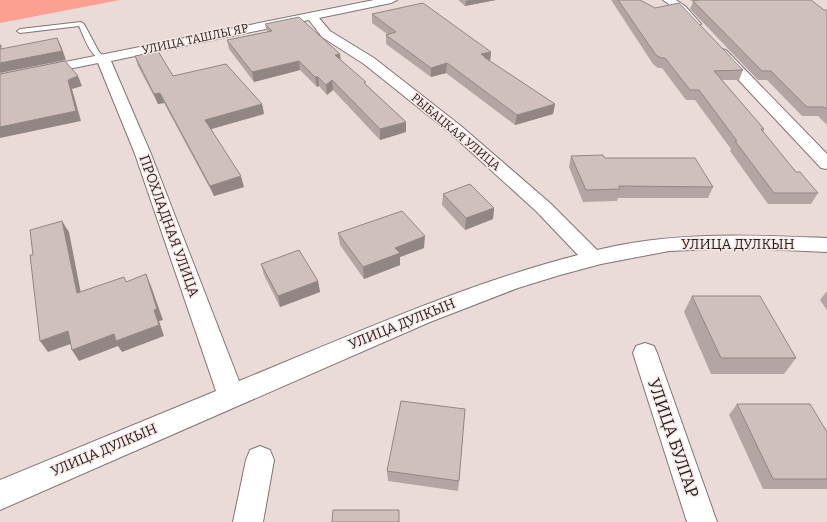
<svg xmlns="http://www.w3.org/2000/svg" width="827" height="522" font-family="Bitter,serif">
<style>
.green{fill:#fca091}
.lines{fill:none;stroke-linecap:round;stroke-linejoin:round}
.service-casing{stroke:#827472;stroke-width:2}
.minor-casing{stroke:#827472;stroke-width:2}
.service{fill:#fff;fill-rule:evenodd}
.minor{fill:#fff;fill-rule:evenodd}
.wall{fill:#b2a5a3}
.shaded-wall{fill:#918684}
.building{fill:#cfc0bd;stroke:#918684}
.labels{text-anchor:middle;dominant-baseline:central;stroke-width:3;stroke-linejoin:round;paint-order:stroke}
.far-street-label{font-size:12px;fill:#251f1e;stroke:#f8e8e5}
.street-label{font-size:14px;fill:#251f1e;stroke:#f8e8e5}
.near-street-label{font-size:17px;fill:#251f1e;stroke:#f8e8e5}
</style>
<rect width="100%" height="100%" fill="#eadbd8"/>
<path class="green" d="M0 0H120L0 23Z"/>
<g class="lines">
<defs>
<path id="service" d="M81 22 84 24 99 52 106 58 105 59C91 61 84 36 79 26L20 33 17 31 20 29Z"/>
<g id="minor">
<path d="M374 0H397L391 3 319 18 330 31 374 58 461 126 550 203 597 250C673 231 750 235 827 238V252L737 248 669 251 601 264 560 275 518 288 430 322 0 510V480L216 391 135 154 98 63 0 83V75ZM309 20 322 37 364 64 449 132 536 211 578 255C461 285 350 336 239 381L151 154 111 61Z"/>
<path d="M663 0H676L685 6 701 24 695 28 691 27 677 10Z"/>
<path d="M721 49 726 50 827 154V169L821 168 716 56 714 53 716 50Z"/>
<path d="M645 343 654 346 657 353 717 522H687L633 353 636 346Z"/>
<path d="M260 446 270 450 274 460 263 522H233L246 460 250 450Z"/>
</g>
</defs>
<use href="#service" class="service-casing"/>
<use href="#minor" class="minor-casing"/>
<use href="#service" class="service"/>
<use href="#minor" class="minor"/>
</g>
<g class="wall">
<path d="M458 0H496L465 6Z"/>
<path d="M611 0H640L743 70 739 80H722L764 129 763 132 796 172 818 193 811 204H768L730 151 731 149 695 100H686L662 68H658L653 64Z"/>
<path d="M690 0H811L824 10H827V125L818 116H802L767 80H758L690 9 693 2Z"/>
<path d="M372 14 491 52 490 61 555 104 553 114 515 125 446 73 431 77 386 44V35L387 34 372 23Z"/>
<path d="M265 24 340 60 406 122V132L380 140 333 90 327 95 319 86 317 87 300 70 254 82 229 49 227 40 267 32Z"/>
<path d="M135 56 173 76 262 104 264 114 211 129 244 187 214 196 164 103 158 104 138 66Z"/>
<path d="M571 156 605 158 713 187 708 198H618L617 201 583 202 569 167Z"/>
<path d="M443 194 494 208 493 219 465 230 442 205Z"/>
<path d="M338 233 424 248 400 257V265L364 279 340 245Z"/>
<path d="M261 264 318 281 320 292 280 307 264 275Z"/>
<path d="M827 291V310L820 300Z"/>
<path d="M692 296 796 358 784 374H711L684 312Z"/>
<path d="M737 404 827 432V489H763L729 415Z"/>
<path d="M387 471 459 481 458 491 388 481Z"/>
</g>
<g class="shaded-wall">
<path d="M470 0H496L465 6 466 1Z"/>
<path d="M57 38 61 46 66 60 0 73V63Z"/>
<path d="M491 52 490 61 480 64 481 54Z"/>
<path d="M340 54 341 63 335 55Z"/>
<path d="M299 61 300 70 254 82 252 72Z"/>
<path d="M447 63 446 73 431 77V68Z"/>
<path d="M78 76 82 86 72 89 81 121 0 138V127L68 80Z"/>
<path d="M315 77H318L319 86 317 87Z"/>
<path d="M332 80 333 90 327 95 326 85Z"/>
<path d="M160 93 164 103 158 104 154 94Z"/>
<path d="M262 104 264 114 208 130 205 120Z"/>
<path d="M555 104 553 114 515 125 517 115Z"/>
<path d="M406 122V132L380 140V129Z"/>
<path d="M241 176 244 187 214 196 210 186Z"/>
<path d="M494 208 493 219 465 230 466 218Z"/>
<path d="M62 221 69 232 83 304 77 293Z"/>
<path d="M425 236 424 248 400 257V265L364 279 363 267 395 248Z"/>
<path d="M146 274 151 286 163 320 159 321 164 336 122 352 118 346 79 361 72 350Z"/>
<path d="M318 281 320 292 280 307 278 296Z"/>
<path d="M68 331 76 342 48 352 40 341Z"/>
</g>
<g class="building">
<path d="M618 0H640L655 8 679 3 743 70 714 71 764 129H761L796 172H800L818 193H774L735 141H737L699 90H690L665 58H661L656 55Z"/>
<path d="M700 0H811L824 10H827V110L824 107H807L771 71H762L693 1Z"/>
<path d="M423 3 491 52 481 54 485 57H484L555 104 517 115 447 63 431 68 386 35 396 32 372 14Z"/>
<path d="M299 17 340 54 335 55 366 82 364 83 406 122 380 129 332 80 326 85 318 77H315L299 61 252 72 227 40 272 31 265 24Z"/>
<path d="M57 38 62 51 0 63V45H1V49Z"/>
<path d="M158 51 173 76 226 64 262 104 205 120 241 176 210 186 160 93 154 94 135 56Z"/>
<path d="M65 61 78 76 68 80 76 111 0 127V74Z"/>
<path d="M603 155 605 158H695L713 187 619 186 620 189 586 190 571 156Z"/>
<path d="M470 184 494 208 466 218 443 194Z"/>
<path d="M402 211 425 236 395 248 400 253 363 267 338 233Z"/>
<path d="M62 221 77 293 124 277 126 282 146 274 157 309 154 310 159 325 116 341 114 334 72 350 68 331 40 341 30 255H33L30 230Z"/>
<path d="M299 250 318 281 278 296 261 264Z"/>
<path d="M692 296H760L796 358H721Z"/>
<path d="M401 401 465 409 459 481 387 471Z"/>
<path d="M737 404H810L827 432V479H773Z"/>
<path d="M333 510H399V522H332Z"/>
</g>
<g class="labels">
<g class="far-street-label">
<text transform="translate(195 39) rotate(-12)">УЛИЦА ТАШЛЫ ЯР</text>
<text transform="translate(456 132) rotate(40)">РЫБАЦКАЯ УЛИЦА</text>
</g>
<g class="street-label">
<text transform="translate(169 226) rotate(70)">ПРОХЛАДНАЯ УЛИЦА</text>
<text x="738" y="244">УЛИЦА ДУЛКЫН</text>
<text transform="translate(402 324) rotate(-22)">УЛИЦА ДУЛКЫН</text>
<text transform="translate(104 450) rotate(-23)">УЛИЦА ДУЛКЫН</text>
</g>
<g class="near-street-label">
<text transform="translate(673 438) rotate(71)">УЛИЦА БУЛГАР</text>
</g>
</g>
</svg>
